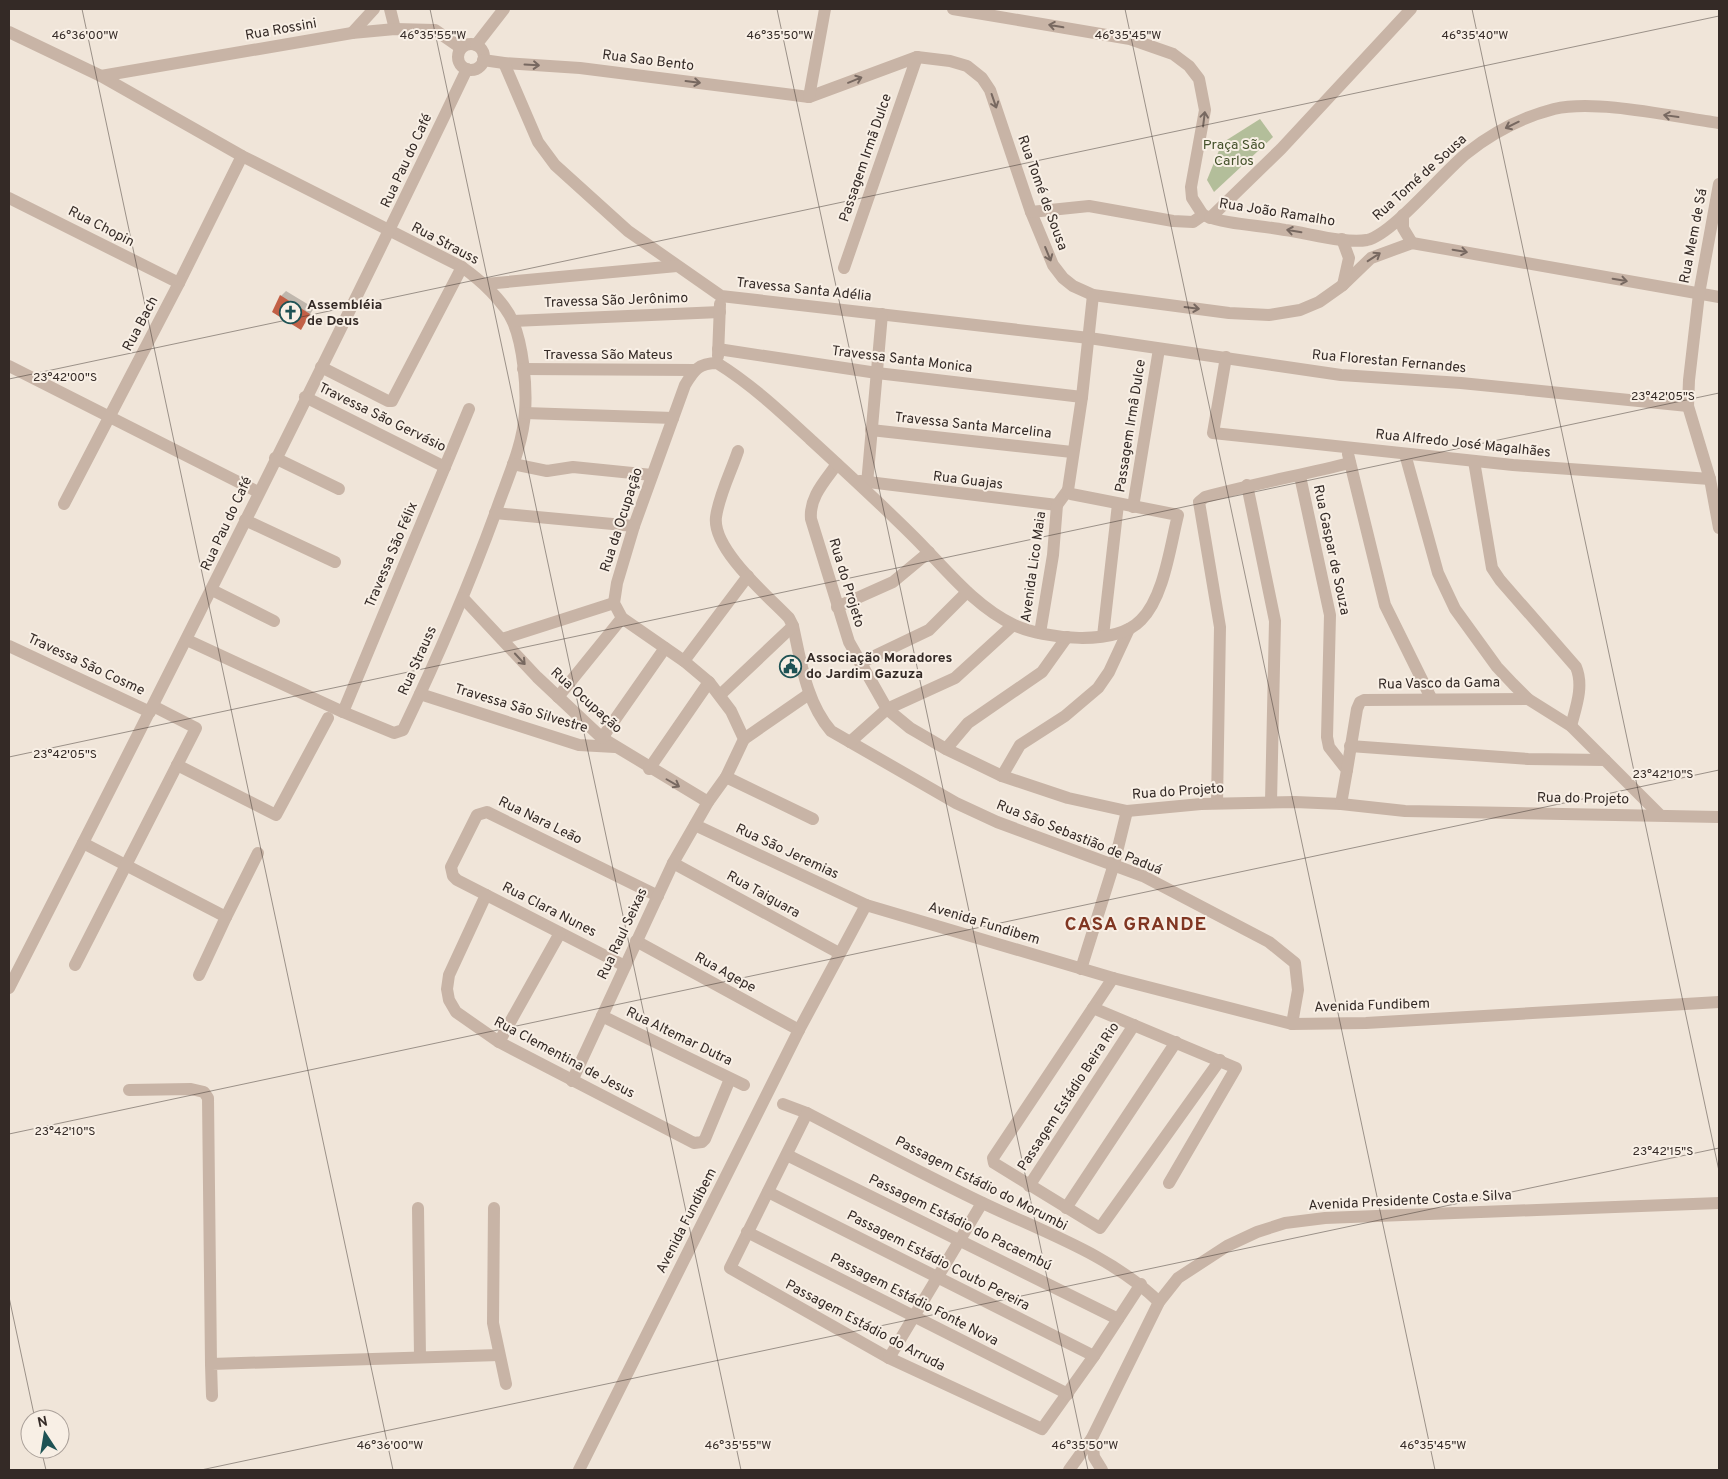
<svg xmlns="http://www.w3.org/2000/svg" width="1728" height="1479" font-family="Overpass,sans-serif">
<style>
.green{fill:#b3be9a}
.shadow{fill:#0003}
.building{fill:#c26046}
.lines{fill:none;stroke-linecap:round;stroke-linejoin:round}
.minor{stroke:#c8b4a6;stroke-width:12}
.oneway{stroke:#776860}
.ticks{fill:none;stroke:#342a26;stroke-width:1;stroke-opacity:0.45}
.labels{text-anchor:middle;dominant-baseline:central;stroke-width:4;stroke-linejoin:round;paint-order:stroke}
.street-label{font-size:14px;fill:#342a26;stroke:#f8efe5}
.park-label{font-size:14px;fill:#44512b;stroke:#f8efe5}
.poi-label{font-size:14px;font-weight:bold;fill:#342a26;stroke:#f8efe5;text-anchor:start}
.district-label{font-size:19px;font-weight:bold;letter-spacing:1px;fill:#803622;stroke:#f8efe5}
.ticks-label{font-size:12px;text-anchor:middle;fill:#342a26;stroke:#f8efe5;stroke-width:4;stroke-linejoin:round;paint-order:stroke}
</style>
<rect width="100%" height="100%" fill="#f0e5d9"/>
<path class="green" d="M1260 119 1273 137 1214 192 1207 180 1222 143Z"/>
<path class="shadow" d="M286 291 314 308 301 329 281 296Z"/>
<path class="building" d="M280 295 310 314 301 330 272 312Z"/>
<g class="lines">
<g class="minor">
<path d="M390 9 395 29"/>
<path d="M953 9 1130 39 1173 54 1189 66 1199 79 1205 110 1191 187 1192 198 1203 215"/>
<path d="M9 32 101 76 242 156 462 267C480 280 504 301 513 322 523 345 527 387 525 412 523 447 506 481 495 514 468 588 437 659 403 730L394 733 343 712 187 640"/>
<path d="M352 33 374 9"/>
<circle cx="471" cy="57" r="13"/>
<path d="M476 45 504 9"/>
<path d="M483 60 504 63 580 68 809 97 917 57 950 61 967 66 982 78 990 90 1031 212 1053 265 1063 278 1073 286 1093 295 1229 313 1269 315 1300 310 1319 302 1343 285 1371 258 1412 243 1719 297"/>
<path d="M504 63 538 142 555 165 628 231 721 296 1089 338 1341 375 1461 383 1688 406"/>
<path d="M101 76 352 33 395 29 435 30 461 48"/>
<path d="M809 97 825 9"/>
<path d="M1719 184 1699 294 1689 380 1688 406 1710 479 1719 528"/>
<path d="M9 198 179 283"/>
<path d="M1031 212 1089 206 1173 221 1193 222 1203 215"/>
<path d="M1203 215C1228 225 1259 225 1285 230 1308 233 1346 244 1367 240 1393 234 1443 172 1467 153 1492 133 1523 117 1554 109 1597 99 1674 117 1719 123"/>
<path d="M1403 215V228L1412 243"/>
<path d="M1210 218 1281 149 1411 9"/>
<path d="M1342 239 1349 258 1343 285"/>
<path d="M844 268 917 57"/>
<path d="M485 284 677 266"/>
<path d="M513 321 720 312"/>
<path d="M718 349 877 373 1082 397"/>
<path d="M718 356 720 304"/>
<path d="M1226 357 1213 433 1513 465 1710 479"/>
<path d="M9 366 258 492"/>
<path d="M321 367 388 401H392L462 267"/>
<path d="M523 369 694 370"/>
<path d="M305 397 445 467"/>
<path d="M525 413 673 418"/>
<path d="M871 430 1072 452"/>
<path d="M738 451C731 472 719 495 716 517 712 549 768 596 789 618L793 626C801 662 806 702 831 731L956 803 997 822 1143 876 1269 942 1295 963 1298 990 1292 1024"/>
<path d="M1348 454 1385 605 1431 698"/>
<path d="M1405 454 1438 573 1455 609 1497 667 1513 684 1528 699 1571 726 1660 815"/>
<path d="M275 458 339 489"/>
<path d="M1474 461 1492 568 1500 580 1576 667C1584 686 1576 707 1571 726"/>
<path d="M513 464 547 471 573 467 652 475"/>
<path d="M837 464C825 481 809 497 811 519L849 642 887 709 910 728 946 749 1002 776 1068 798 1127 811 1201 804 1295 802 1341 804 1405 811 1719 817"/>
<path d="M1300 476 1330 615 1327 737 1329 747 1347 770 1341 804"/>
<path d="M860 481 1057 505 1068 490"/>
<path d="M867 484 882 314"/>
<path d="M1247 485 1275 621 1271 802"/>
<path d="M64 504 179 283 242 156"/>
<path d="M1133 507 1159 349"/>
<path d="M495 513 634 526"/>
<path d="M245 520 335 562"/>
<path d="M212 590 274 621"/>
<path d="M463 598 537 677 602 738 708 802"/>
<path d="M837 607 893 582 929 552"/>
<path d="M1040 633 1053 555 1057 505"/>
<path d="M1103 636 1118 504"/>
<path d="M502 639 614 603"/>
<path d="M9 646 150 712"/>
<path d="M684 661 748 576"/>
<path d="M860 663 929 630 967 592"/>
<path d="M420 694 579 745 615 747"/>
<path d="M720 695 793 626"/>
<path d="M558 697 622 618"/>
<path d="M343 712 469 409"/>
<path d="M602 738 665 648"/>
<path d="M744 739 809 694"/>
<path d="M850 742 887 709 955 678 1013 625"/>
<path d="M1350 746 1528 759 1605 760"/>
<path d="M946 749 968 723 1042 672 1067 637"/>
<path d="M177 765 276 815 328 718"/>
<path d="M649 769 709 682"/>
<path d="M1347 770 1357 709 1360 702 1364 700 1528 699"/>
<path d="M1002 776 1020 745 1065 716 1098 688 1109 672 1129 629"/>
<path d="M726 777 813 819"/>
<path d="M1217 803 1220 627 1199 502 1205 497C1253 484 1302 475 1350 463"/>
<path d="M695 825 866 905"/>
<path d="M83 843 226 917 258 853"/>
<path d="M673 863 839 953"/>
<path d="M486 895 449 975 447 989 449 1000 456 1012 499 1042 694 1143 702 1142 705 1139 730 1079"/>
<path d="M636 941 799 1030"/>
<path d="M75 965 196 728 153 706"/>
<path d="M625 966 457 880 453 876 451 867 477 815 487 812 658 896"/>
<path d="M1081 969 1114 864 1127 811"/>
<path d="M199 975 226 917"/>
<path d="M1113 978 993 1158 994 1163 1100 1228 1220 1060"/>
<path d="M9 988C165 683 319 378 467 69"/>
<path d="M1093 1008 1236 1068 1169 1183"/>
<path d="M602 1016 744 1085"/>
<path d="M499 1042 560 933"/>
<path d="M572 1081 673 863 708 802 726 777 744 739 731 711 709 682 684 661 622 618 614 603 617 583 634 526 685 385C694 370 699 363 717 363 751 384 781 412 810 439 846 472 881 504 915 538 945 568 974 606 1014 625 1044 639 1115 647 1141 620 1164 597 1170 547 1178 515L1071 494 1068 490 1082 397 1093 295"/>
<path d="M129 1090 191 1089 204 1092 208 1098 211 1364"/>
<path d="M783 1104 807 1113C867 1144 926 1176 987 1205 1046 1233 1112 1256 1159 1302"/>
<path d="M807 1113 730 1268 889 1358 1042 1429 1094 1356 1141 1284"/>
<path d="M787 1155 1118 1319"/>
<path d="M1029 1186 1134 1025"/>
<path d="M768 1192 1094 1356"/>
<path d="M418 1208 420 1357"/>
<path d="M494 1208 493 1323 506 1384"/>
<path d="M1066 1208 1176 1042"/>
<path d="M747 1232 1068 1394"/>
<path d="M889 1358 982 1203"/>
<path d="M212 1396 211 1364 499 1355"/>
<path d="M1092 1438 1094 1457 1102 1470"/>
<path d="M579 1470 799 1030 866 905 1113 978 1292 1024 1366 1023 1719 1002"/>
<path d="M1069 1470 1092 1438 1159 1302 1178 1278 1227 1246 1257 1232 1285 1223 1325 1218 1719 1203"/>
</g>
</g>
<defs><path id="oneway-shaft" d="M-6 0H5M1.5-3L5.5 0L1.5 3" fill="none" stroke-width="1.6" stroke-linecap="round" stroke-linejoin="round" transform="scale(1.25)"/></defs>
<g class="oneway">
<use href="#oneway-shaft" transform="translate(1056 26) rotate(-170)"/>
<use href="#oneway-shaft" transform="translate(532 65) rotate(3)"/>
<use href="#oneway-shaft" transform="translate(855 80) rotate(-22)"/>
<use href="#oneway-shaft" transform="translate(693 82) rotate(7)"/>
<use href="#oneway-shaft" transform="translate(994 101) rotate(71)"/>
<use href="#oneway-shaft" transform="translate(1671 116) rotate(-172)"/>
<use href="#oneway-shaft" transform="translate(1204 119) rotate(-83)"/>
<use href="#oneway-shaft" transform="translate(1512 125) rotate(154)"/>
<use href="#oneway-shaft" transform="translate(1294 231) rotate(-171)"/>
<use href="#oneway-shaft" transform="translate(1460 251) rotate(10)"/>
<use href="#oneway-shaft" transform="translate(1048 254) rotate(68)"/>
<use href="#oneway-shaft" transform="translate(1374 257) rotate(-33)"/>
<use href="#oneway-shaft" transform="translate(1620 280) rotate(10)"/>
<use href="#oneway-shaft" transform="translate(1192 308) rotate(7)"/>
<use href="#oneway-shaft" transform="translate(520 659) rotate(47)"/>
<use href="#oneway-shaft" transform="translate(673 783) rotate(30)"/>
</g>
<path class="ticks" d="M82 9 393 1470M430 9 741 1470M777 9 1088 1470M1125 9 1435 1470M1472 9 1719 1171M9 379 1719 16M9 757 1719 393M9 1134 1719 770M9 1297 35 1419M41 1449 46 1470M201 1470 1719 1148"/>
<defs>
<symbol id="church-ring" viewBox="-11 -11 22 22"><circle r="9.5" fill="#f8efe5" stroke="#1e5254" stroke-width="1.5"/><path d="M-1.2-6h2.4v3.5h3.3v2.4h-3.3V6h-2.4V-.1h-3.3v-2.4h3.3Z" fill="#1e5254"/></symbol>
<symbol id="civic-ring" viewBox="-11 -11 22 22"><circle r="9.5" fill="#f8efe5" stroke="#1e5254" stroke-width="1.5"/><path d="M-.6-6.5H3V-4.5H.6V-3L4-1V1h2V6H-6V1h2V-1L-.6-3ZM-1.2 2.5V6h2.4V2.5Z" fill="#1e5254"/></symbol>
</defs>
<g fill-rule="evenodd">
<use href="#church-ring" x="278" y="300" width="25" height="25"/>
<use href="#civic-ring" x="778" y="654" width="25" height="25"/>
</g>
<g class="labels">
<g class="street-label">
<text transform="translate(281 30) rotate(-10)">Rua Rossini</text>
<text transform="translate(648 61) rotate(7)">Rua Sao Bento</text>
<text transform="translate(866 158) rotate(-71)">Passagem Irmã Dulce</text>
<text transform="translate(407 161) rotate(-65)">Rua Pau do Café</text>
<text transform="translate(1420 178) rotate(-42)">Rua Tomé de Sousa</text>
<text transform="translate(1042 193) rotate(70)">Rua Tomé de Sousa</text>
<text transform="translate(1277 213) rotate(9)">Rua João Ramalho</text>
<text transform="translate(101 227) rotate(27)">Rua Chopin</text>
<text transform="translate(1694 236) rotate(-79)">Rua Mem de Sá</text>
<text transform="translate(445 244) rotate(28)">Rua Strauss</text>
<text transform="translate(804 290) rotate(6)">Travessa Santa Adélia</text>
<text transform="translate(616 301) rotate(-2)">Travessa São Jerônimo</text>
<text transform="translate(141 324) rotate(-62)">Rua Bach</text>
<text x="608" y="355">Travessa São Mateus</text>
<text transform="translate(902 360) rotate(7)">Travessa Santa Monica</text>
<text transform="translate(1389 362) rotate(5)">Rua Florestan Fernandes</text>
<text transform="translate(382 418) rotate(26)">Travessa São Gervásio</text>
<text transform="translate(973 426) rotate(6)">Travessa Santa Marcelina</text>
<text transform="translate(1131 426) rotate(-81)">Passagem Irmâ Dulce</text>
<text transform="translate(1463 444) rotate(6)">Rua Alfredo José Magalhães</text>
<text transform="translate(968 481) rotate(7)">Rua Guajas</text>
<text transform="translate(622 520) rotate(-72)">Rua da Ocupação</text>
<text transform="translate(227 524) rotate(-65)">Rua Pau do Café</text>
<text transform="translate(1331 550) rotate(78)">Rua Gaspar de Souza</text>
<text transform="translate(392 555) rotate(-67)">Travessa São Félix</text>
<text transform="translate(1034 567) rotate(-82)">Avenida Lico Maia</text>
<text transform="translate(846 583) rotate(73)">Rua do Projeto</text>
<text transform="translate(418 661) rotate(-66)">Rua Strauss</text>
<text transform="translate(86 665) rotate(25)">Travessa São Cosme</text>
<text transform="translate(1439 684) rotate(-1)">Rua Vasco da Gama</text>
<text transform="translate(586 701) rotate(42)">Rua Ocupação</text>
<text transform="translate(521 709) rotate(17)">Travessa São Silvestre</text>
<text transform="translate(1178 792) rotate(-4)">Rua do Projeto</text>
<text transform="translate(1583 799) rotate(1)">Rua do Projeto</text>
<text transform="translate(540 821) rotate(26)">Rua Nara Leão</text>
<text transform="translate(1079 838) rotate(22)">Rua São Sebastião de Paduá</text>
<text transform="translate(787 852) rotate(25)">Rua São Jeremias</text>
<text transform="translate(763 895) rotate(29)">Rua Taiguara</text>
<text transform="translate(549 910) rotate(27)">Rua Clara Nunes</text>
<text transform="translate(984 924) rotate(17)">Avenida Fundibem</text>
<text transform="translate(623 934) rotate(-65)">Rua Raul Seixas</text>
<text transform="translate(725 973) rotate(29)">Rua Agepe</text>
<text transform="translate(1372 1006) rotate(-2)">Avenida Fundibem</text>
<text transform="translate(679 1037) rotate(26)">Rua Altemar Dutra</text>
<text transform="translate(564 1058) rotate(28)">Rua Clementina de Jesus</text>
<text transform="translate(1069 1097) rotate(-57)">Passagem Estádio Beira Rio</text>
<text transform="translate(981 1184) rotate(27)">Passagem Estádio do Morumbi</text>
<text transform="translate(1410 1201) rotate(-3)">Avenida Presidente Costa e Silva</text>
<text transform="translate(687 1221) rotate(-63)">Avenida Fundibem</text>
<text transform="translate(960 1223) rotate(26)">Passagem Estádio do Pacaembú</text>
<text transform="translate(938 1261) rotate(27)">Passagem Estádio Couto Pereira</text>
<text transform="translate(914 1300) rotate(27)">Passagem Estádio Fonte Nova</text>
<text transform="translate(865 1326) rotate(28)">Passagem Estádio do Arruda</text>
</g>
<g class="park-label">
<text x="1234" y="145">Praça São<tspan x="1234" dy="16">Carlos</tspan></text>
</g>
<g class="poi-label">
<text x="307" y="305">Assembléia<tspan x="307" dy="16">de Deus</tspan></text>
<text x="806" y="658">Associação Moradores<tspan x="806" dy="16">do Jardim Gazuza</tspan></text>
</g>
<g class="district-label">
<text x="1136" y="925">CASA GRANDE</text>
</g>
</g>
<g class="ticks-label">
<text x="85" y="39">46°36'00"W</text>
<text x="433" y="39">46°35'55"W</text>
<text x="780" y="39">46°35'50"W</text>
<text x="1128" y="39">46°35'45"W</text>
<text x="1475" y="39">46°35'40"W</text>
<text x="65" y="381">23°42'00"S</text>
<text x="1663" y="400">23°42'05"S</text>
<text x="65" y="758">23°42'05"S</text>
<text x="1663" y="778">23°42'10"S</text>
<text x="65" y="1135">23°42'10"S</text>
<text x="1663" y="1155">23°42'15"S</text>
<text x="390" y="1449">46°36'00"W</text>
<text x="738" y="1449">46°35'55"W</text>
<text x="1085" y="1449">46°35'50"W</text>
<text x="1433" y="1449">46°35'45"W</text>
</g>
<rect width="1728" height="1479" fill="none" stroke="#342a26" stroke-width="20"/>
<g transform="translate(45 1434) rotate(348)"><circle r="24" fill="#f8efe5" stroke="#aaa099"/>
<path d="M0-4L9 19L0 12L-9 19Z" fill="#1e5254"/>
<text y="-8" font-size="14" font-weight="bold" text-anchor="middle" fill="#342a26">N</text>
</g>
</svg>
